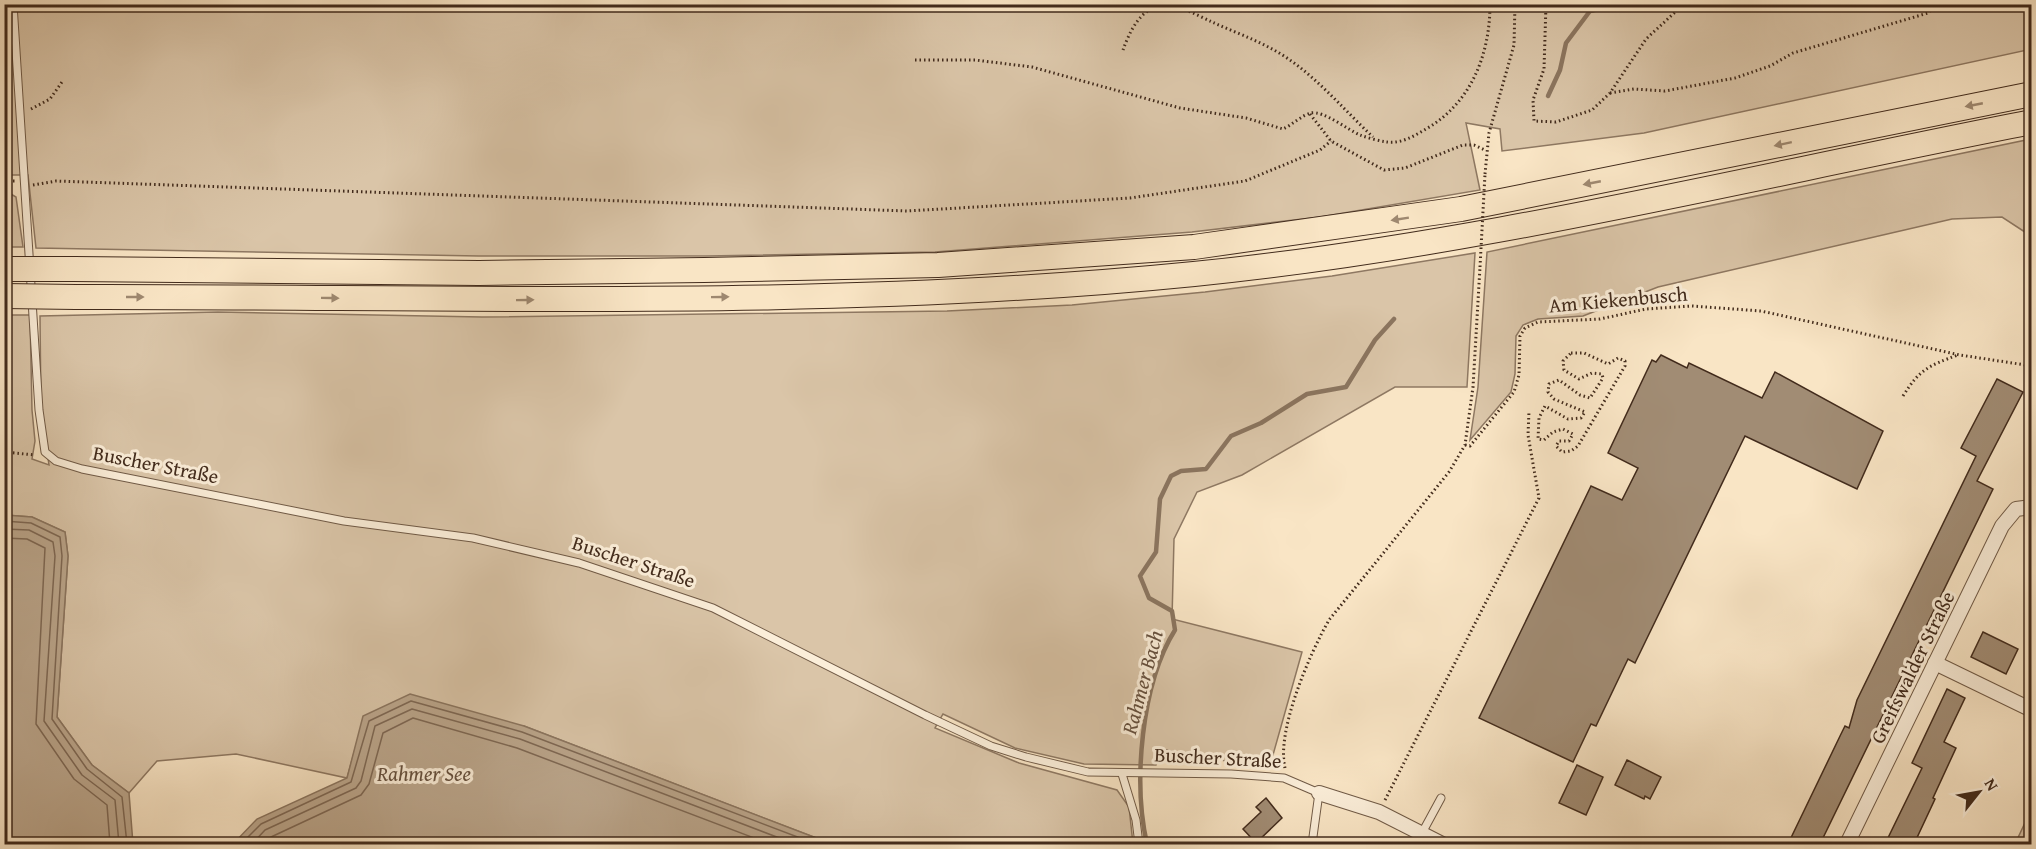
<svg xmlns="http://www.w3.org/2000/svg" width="2036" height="849" font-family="'Gentium Book Plus',serif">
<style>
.green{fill:#dac5a8;stroke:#8e7862;stroke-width:1.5}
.water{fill:#bba68c;stroke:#8b755f;stroke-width:1.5}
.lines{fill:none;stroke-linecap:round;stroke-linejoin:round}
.shore{stroke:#7e6854;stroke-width:1.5}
.stream{stroke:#8b755f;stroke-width:4.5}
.building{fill:#a18c74;stroke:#422b1c;stroke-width:1.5}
.lane-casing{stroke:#705a46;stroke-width:9}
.street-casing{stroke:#705a46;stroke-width:16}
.highway-casing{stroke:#422b1c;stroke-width:26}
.path{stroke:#422b1c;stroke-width:3;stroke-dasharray:1.5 3;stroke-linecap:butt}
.lane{stroke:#fbeed9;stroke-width:7}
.street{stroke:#fbeed9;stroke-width:14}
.highway{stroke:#f9e5c5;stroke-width:24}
.highway-bridge-casing{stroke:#422b1c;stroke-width:26;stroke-linecap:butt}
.path-bridge{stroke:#422b1c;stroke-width:3;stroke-dasharray:1.5 3;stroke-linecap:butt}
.highway-bridge{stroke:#f9e5c5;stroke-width:24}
.oneway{fill:#9e8870}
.labels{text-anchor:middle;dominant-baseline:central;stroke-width:6;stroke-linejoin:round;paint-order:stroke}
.street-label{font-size:20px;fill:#422b1c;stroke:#fbeed9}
.water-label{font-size:21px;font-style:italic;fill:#66503e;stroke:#fbeed9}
</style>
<rect width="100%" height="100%" fill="#f9e5c5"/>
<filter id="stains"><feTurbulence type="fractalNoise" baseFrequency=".00333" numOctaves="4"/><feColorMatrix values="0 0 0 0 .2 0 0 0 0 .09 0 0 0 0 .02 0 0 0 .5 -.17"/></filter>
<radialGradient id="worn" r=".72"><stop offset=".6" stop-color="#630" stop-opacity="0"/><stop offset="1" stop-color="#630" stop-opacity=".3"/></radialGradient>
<g class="green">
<path d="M2031 4 2032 49 1644 133 1502 151 1500 129 1466 123 1480 190 1320 217 1192 232 935 252 706 256H479L36 248 28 175H5L4 5Z"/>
<path d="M2031 139V236L2002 217 1952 219 1658 287 1583 316 1538 319 1523 325 1516 336 1515 374 1511 392 1470 440 1478 387 1487 252Z"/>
<path d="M4 190 16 197 23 247H5Z"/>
<path d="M1475 253 1467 387H1395L1242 475 1197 492 1174 539 1172 619 1302 652 1269 769 1162 749 1156 765 1084 764 1015 748 943 714 935 728 1019 763 1117 790 1129 807 1133 844H832L524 726 364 717 347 778 236 754 157 761 129 793 92 765 57 717 68 556 65 532 32 517 5 515 4 315H30L32 410 35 441 32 459 49 465 41 411 40 316 218 312 482 317 947 311 1072 305 1205 292 1332 276Z"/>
<path d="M2031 810V844H2015Z"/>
</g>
<g class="water">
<path d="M5 515 32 517 65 532 68 556 57 717 92 765 129 793 133 844H5Z"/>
<path d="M410 694 524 726 832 844H233L257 819 347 778 363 716Z"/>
</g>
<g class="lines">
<g class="shore">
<path d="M4 521 31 523 60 537 62 556 52 719 87 769 122 797 127 844"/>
<path d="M4 529 29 530 53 542 55 556 44 721 82 775 115 800 119 844"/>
<path d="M4 538 27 539 45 548 36 724 74 779 107 805 110 844"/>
<path d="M241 844 261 824 351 782 369 721 411 701 522 732 816 844"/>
<path d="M252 844 265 830 356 788 361 781 375 726 412 709 520 739 795 844"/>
<path d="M264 844 271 837 361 795 369 784 383 733 413 718 517 748 770 844"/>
</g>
<g class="stream">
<path d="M1548 96 1560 70 1566 43 1590 11 1621 4"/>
<path d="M1147 844C1133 783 1141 684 1175 630L1172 611 1149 598 1140 576 1156 552 1160 499 1171 476 1181 471 1206 469 1231 436 1261 423 1307 394 1346 387 1375 340 1394 319"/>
</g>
</g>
<g class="building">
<path d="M1661 355 1687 368 1689 363 1762 398 1775 372 1883 431 1857 489 1745 436 1635 663 1628 659 1596 726 1591 724 1573 762 1479 718 1591 486 1622 500 1638 468 1608 453 1652 360 1656 362Z"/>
<path d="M1997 379 2023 392 1977 481 1993 489 1820 844H1788L1841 734 1845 726 1849 728 1857 700 1976 456 1961 448Z"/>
<path d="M1983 632 2018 649 2006 674 1971 657Z"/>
<path d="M1947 689 1965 698 1944 742 1956 748 1933 798 1935 799 1914 844H1885L1922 768 1912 763Z"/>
<path d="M1627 760 1661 777 1650 799 1645 796 1644 799 1615 785Z"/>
<path d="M1577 765 1603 777 1586 815 1559 803Z"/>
<path d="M1266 798 1282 818 1256 843 1243 829 1261 812 1256 807Z"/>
</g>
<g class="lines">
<defs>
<g id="lane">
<path d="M13 4 39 410 45 452 56 461 82 469 344 521 473 538 579 563 713 608 925 715 991 746 1026 757 1088 772 1231 774 1284 778 1319 793 1312 844"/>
<path d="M1122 774 1136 820 1139 844"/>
<path d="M1422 833 1441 798"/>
</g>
<g id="street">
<path d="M1935 663 2032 710"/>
<path d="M1319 793 1379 812 1442 844"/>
<path d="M1847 844 2002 526 2016 509 2032 507"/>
</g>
<g id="highway">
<path d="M74 269 479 273 704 270 938 265 1194 247 1461 209 2032 94"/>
<path d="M76 297C449 296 823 311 1194 274 1476 246 1754 176 2032 122"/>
</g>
</defs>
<use href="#lane" class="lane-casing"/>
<use href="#street" class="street-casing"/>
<use href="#highway" class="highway-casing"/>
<g class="path">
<path d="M1546 4 1544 69 1533 100 1534 121 1556 122 1592 110 1610 93 1646 39 1684 4"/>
<path d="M1123 50C1129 33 1140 9 1160 6 1176 3 1197 15 1212 22 1232 31 1254 39 1274 50 1312 71 1342 108 1373 137"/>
<path d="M915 60H975L1032 67 1180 108 1246 118 1283 129C1292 125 1302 115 1311 113 1323 110 1348 130 1360 135 1368 138 1379 141 1387 142 1401 144 1414 136 1426 129 1471 103 1490 55 1490 4"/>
<path d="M1610 93 1634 89 1665 91 1735 78 1770 66 1793 53 1928 13 1937 4"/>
<path d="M31 109 50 99 62 82"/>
<path d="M1310 114 1331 141 1384 170 1405 168 1463 145H1474L1485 150"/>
<path d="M1485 174 1489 133 1514 45 1515 4"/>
<path d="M4 181H15"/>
<path d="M33 185 56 181 907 211 1130 198 1245 181 1320 150 1331 141"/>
<path d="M1571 353H1584L1608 364 1618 358 1625 361V366L1578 446 1571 451 1562 452 1556 446 1559 441H1569L1573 434 1563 429 1553 432 1544 440 1538 439 1539 418 1545 406 1568 419 1581 418 1585 412 1554 399 1548 392 1549 384 1559 380 1580 395 1590 398 1603 378 1602 374 1592 373 1579 379 1564 370 1563 361Z"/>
<path d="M1903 396C1920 369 1928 366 1958 355"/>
<path d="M1465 445 1470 446 1514 392 1519 375 1520 336 1525 328 1538 322 1600 319 1646 309 1692 306 1761 311 1960 355 2032 366"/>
<path d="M4 452 35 455"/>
<path d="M1285 768C1276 731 1310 653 1329 620L1449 472 1465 445 1473 387 1480 267"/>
<path d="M1385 800 1539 498 1528 435 1529 411"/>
</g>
<use href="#lane" class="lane"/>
<use href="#street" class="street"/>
<use href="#highway" class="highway"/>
<defs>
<g id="highway-bridge">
<path d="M4 269H74"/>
<path d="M4 296 76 297"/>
</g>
</defs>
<use href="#highway-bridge" class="highway-bridge-casing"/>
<path class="path-bridge" d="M1480 267 1485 174"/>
<use href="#highway-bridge" class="highway-bridge"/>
</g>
<defs><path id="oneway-solid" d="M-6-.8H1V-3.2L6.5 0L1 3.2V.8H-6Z" transform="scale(1.5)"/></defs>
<g class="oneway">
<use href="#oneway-solid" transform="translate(1974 105) rotate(169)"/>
<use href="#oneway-solid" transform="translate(1783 144) rotate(168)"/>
<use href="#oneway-solid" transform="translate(1592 183) rotate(169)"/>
<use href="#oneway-solid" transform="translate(1400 219) rotate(171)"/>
<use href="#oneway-solid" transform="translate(135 297)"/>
<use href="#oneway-solid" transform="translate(720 297) rotate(-1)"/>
<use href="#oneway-solid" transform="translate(330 298) rotate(1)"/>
<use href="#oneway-solid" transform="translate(525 300) rotate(-1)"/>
</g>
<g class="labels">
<g class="street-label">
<text transform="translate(1618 299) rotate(-5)">Am Kiekenbusch</text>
<text transform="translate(156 464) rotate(11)">Buscher Straße</text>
<text transform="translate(634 561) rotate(18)">Buscher Straße</text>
<text transform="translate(1912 667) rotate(-64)">Greifswalder Straße</text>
<text transform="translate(1218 757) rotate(3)">Buscher Straße</text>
</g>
<g class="water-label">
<text transform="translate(1142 682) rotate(-75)">Rahmer Bach</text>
<text x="424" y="773">Rahmer See</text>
</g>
</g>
<rect width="2036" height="849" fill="none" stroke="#f9e5c5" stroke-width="24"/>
<rect x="6" y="6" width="2024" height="837" fill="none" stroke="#422b1c" stroke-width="3"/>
<rect x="12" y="12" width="2012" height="825" fill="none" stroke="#422b1c" stroke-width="1.5"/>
<g transform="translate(1979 792) rotate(59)" stroke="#fbeed9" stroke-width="4.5" paint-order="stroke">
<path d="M0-4.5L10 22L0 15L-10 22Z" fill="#422b1c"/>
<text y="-9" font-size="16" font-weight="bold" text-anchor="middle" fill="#422b1c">N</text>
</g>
<rect width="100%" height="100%" filter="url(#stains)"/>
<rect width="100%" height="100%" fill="url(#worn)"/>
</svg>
